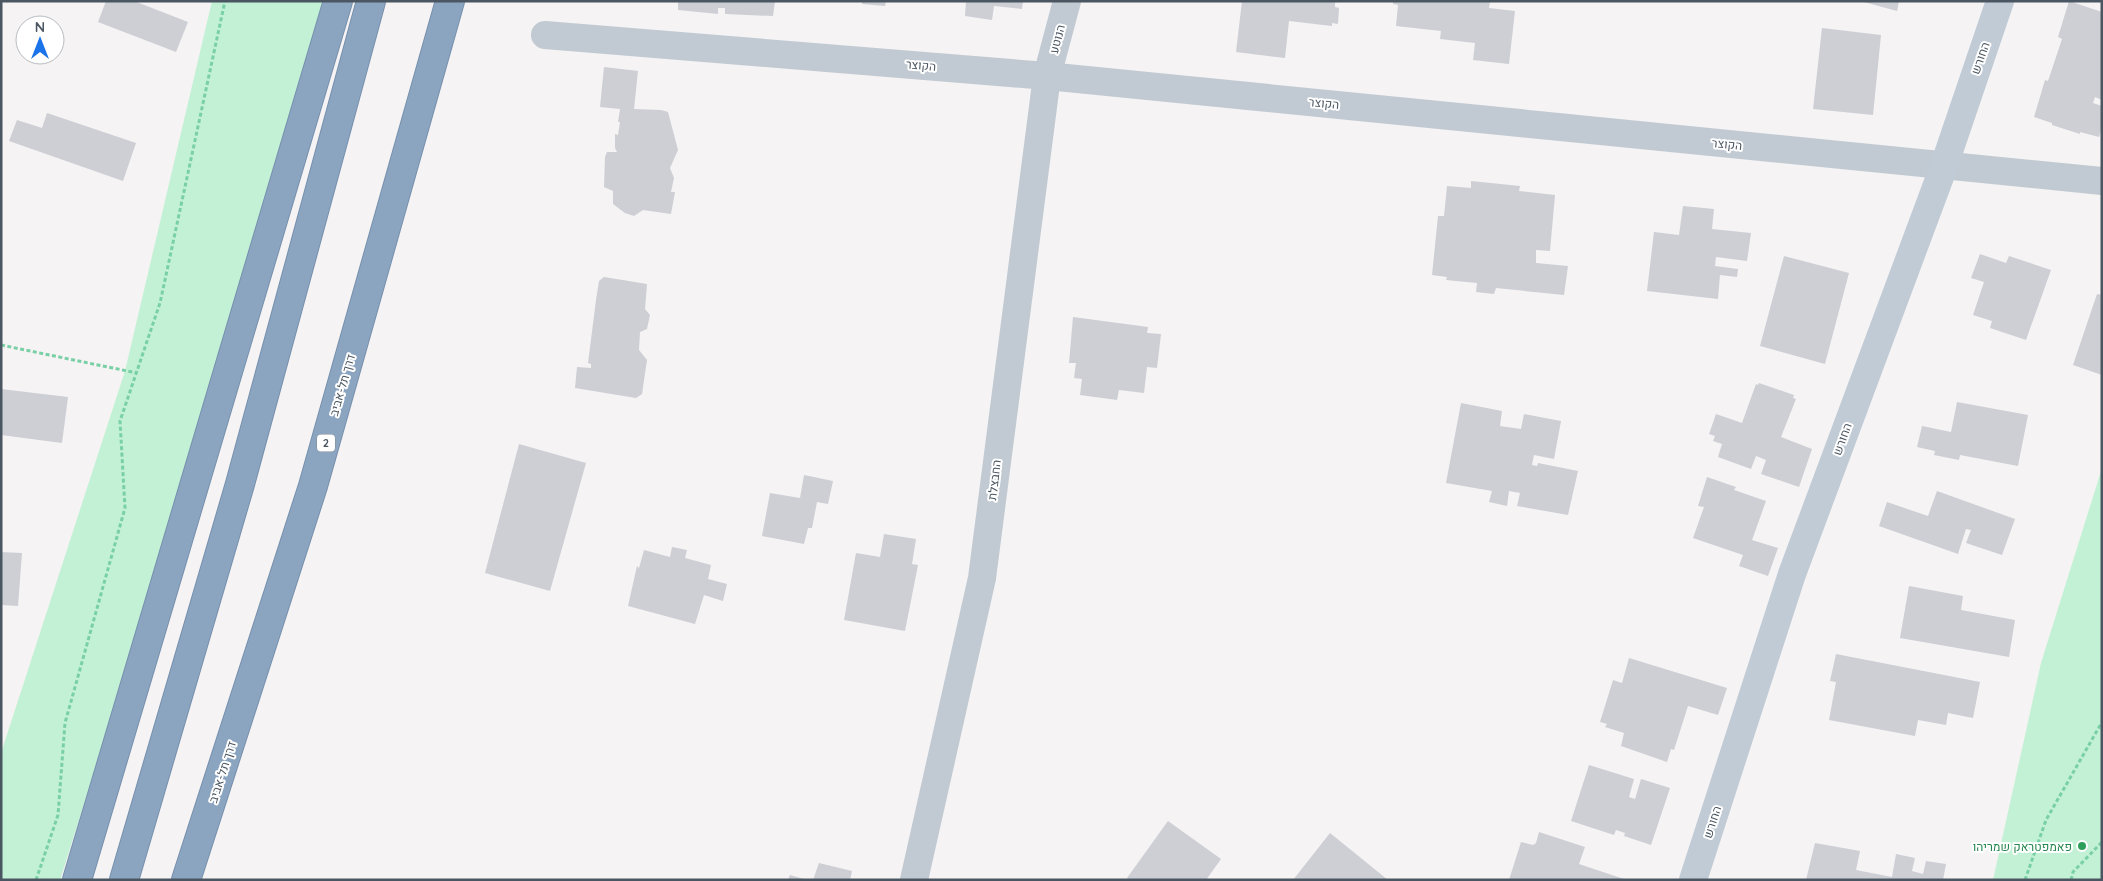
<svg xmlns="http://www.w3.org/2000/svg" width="2103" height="881" font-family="Quicksand,Heebo,sans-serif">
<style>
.green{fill:#c3f1d5}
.building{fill:#cdcfd5}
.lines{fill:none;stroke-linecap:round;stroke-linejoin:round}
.highway-casing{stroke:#7690ad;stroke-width:30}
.path{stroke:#7ad0a6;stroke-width:3;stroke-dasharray:4 2.5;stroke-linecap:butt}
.street{stroke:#c1cad2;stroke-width:28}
.secondary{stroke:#c1cbd6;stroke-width:28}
.highway{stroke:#8ba5c1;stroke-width:28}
.leisure-dot{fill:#2e9e5b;stroke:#fff;stroke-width:2}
.labels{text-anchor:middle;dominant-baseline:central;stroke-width:4;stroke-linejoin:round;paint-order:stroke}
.shield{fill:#fff;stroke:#808990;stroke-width:1}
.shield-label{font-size:11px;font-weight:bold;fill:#4a5661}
.street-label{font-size:12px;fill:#4a5661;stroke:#fff}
.leisure-label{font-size:12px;fill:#27864d;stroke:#fff;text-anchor:end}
</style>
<rect width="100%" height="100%" fill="#f5f3f3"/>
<g class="green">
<path d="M212 1H324L181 498 60 880H1V753L125 371Z"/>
<path d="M2102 468V880H1993L2041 663Z"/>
</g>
<g class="building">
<path d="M106 1H134L188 22 176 52 98 22Z"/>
<path d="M678 1H775L773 16 725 14V8H718V14L678 10Z"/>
<path d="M862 1H886L885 6 862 4Z"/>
<path d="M966 1H1023L1022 9 994 6 992 20 965 16Z"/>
<path d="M1242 1H1335V7L1339 8 1338 24 1332 23V26L1289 21 1285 58 1236 52Z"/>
<path d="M1393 1H1490L1489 8 1515 11 1509 64 1473 60 1475 43 1440 39 1441 31 1396 26 1398 5 1393 4Z"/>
<path d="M1860 1H1899L1897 11Z"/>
<path d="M2069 1 2102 12V100L2095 97 2093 103 2102 106V128L2099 137 2080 132V134L2052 125V123L2034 117 2045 80 2048 81 2062 39 2058 37Z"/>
<path d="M1822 28 1881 35 1873 115 1813 109Z"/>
<path d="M604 67 638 71 634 109 661 110 668 112 678 150 670 168 674 178 671 192H675L671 214 643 210 634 216 625 213 613 204V191L604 187 605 157 607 152H617L615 148V134L618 135 620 122H618L620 109 600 107Z"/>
<path d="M47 113 136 143 123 181 9 141 17 120 42 128Z"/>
<path d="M1471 181 1520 186 1519 191 1555 195 1550 251 1536 250V263L1568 266 1564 295 1496 288 1494 294 1476 292 1477 283 1446 280 1447 277 1432 275 1438 216H1444L1447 186 1471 188Z"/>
<path d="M1683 206 1714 209 1712 229 1751 233 1747 261 1716 257 1715 266 1738 269 1737 277 1720 275 1718 299 1647 291 1654 232 1679 235Z"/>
<path d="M1980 254 2006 263 2009 256 2051 270 2026 340 1990 328 1992 321 1973 315 1984 282 1971 278Z"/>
<path d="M1784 256 1849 273 1825 364 1760 346Z"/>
<path d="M604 277 647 284 645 309 650 315 647 329 640 332 639 350 647 360 642 394 636 398 575 388 577 367 591 368V364L588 363 596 300 599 281Z"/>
<path d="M2097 294 2102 295V375L2073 365Z"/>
<path d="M1073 317 1148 327 1147 333 1161 334 1157 368 1147 367 1144 393 1119 390 1117 400 1080 395 1082 379 1074 378 1076 363H1069Z"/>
<path d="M1759 383 1794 395 1793 398 1796 399 1781 437 1812 449 1799 487 1761 474 1766 460 1756 456 1751 469 1718 457 1722 444 1713 441 1715 436 1709 434 1716 414 1742 423 1756 384 1758 385Z"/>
<path d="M1 389 68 397 62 443 1 435Z"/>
<path d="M1957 402 2028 415 2018 466 1960 455 1959 460 1934 455 1935 451 1917 447 1922 426 1951 432Z"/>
<path d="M1461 403 1502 411 1500 426 1521 429 1524 414 1561 421 1554 459 1534 455 1532 465 1537 466 1538 463 1578 471 1568 515 1517 506 1520 493 1509 491 1507 506 1489 502 1492 491 1446 483Z"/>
<path d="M519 444 586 463 550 591 485 573Z"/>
<path d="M804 475 833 481 828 504 817 502 812 528H808L804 544 762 536 770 493 800 498Z"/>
<path d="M1707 477 1736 487 1734 490 1766 501 1752 540 1778 548 1768 576 1739 566 1743 555 1693 538 1704 507 1698 506Z"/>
<path d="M1937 491 2015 519 2002 555 1966 543 1971 530 1966 529 1958 554 1879 526 1887 502 1928 516Z"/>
<path d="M884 534 916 539 912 564 918 565 905 631 844 620 856 553 880 557Z"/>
<path d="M672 547 687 550 685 558 711 565 708 579 727 584 723 601 704 595 695 624 628 606 637 566 639 568 644 550 670 557Z"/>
<path d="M1 552 22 553 18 606 1 605Z"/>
<path d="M1909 586 1963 596 1961 610 2015 620 2009 657 1900 638Z"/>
<path d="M1836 654 1980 682 1973 718 1948 713 1946 725 1918 720 1915 736 1829 720 1836 682 1830 681Z"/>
<path d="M1629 658 1727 688 1718 715 1688 706 1674 750 1671 749 1667 762 1621 746 1624 733 1605 727 1607 724 1600 722 1613 680 1622 683Z"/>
<path d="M1589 765 1634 779 1629 797 1635 799 1641 779 1670 788 1651 845 1624 836 1625 833 1616 830 1614 835 1571 821Z"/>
<path d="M1168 821 1221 859 1206 880H1130L1127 878Z"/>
<path d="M1539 832 1585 847 1579 864 1627 880H1509L1521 842 1533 845 1536 843Z"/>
<path d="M1330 833 1388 880H1293Z"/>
<path d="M1815 843 1860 851 1856 870 1892 877 1896 854 1915 858 1912 871 1923 874 1926 861 1946 864 1943 880H1806Z"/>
<path d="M819 863 852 871 850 880H813Z"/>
<path d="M790 875 804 879V880H788Z"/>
</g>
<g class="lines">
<defs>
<g id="highway">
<path d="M77 880 338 1"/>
<path d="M124 880 240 484 371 1"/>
<path d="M186 880 313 486 450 1"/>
</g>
</defs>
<use href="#highway" class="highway-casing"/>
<g class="path">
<path d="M1 345 137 373"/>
<path d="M36 880 58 815 65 723 125 508 120 421 160 303 225 1"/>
<path d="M2025 880 2046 820 2102 722"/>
<path d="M2071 880 2073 872 2102 842"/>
</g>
<g class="street">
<path d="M545 35 1047 76 2102 181"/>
<path d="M914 880 982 578 1047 76 1067 1"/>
</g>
<path class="secondary" d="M1693 880 1792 574 1944 166 2000 1"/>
<use href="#highway" class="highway"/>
</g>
<circle class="leisure-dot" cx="2082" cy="846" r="5"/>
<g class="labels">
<rect class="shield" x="317" y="434.5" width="18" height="17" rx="4"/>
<g class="shield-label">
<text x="326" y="443">2</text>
</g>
<g class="street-label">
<text transform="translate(1057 39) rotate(-75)">הנוטע</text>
<text transform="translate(1980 58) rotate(-71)">החורש</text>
<text transform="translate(921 65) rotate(5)">הקוצר</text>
<text transform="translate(1324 103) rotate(6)">הקוצר</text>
<text transform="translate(1727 144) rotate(6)">הקוצר</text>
<text transform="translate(342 385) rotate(-74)">דרך תל-אביב</text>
<text transform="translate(1842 439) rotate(-70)">החורש</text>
<text transform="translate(994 480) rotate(-83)">החבצלת</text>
<text transform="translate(222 772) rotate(-72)">דרך תל-אביב</text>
<text transform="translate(1712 822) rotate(-72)">החורש</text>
</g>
<g class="leisure-label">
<text x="2072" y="846">פאמפטראק שמריהו</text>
</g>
</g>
<rect width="2103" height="881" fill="none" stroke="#4a5661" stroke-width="5"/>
<g transform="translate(40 40)"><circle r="24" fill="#ffffff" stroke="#b7bbc0"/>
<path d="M0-4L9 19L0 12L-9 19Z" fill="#1a73e8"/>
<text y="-8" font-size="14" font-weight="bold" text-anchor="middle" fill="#4a5661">N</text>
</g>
</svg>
